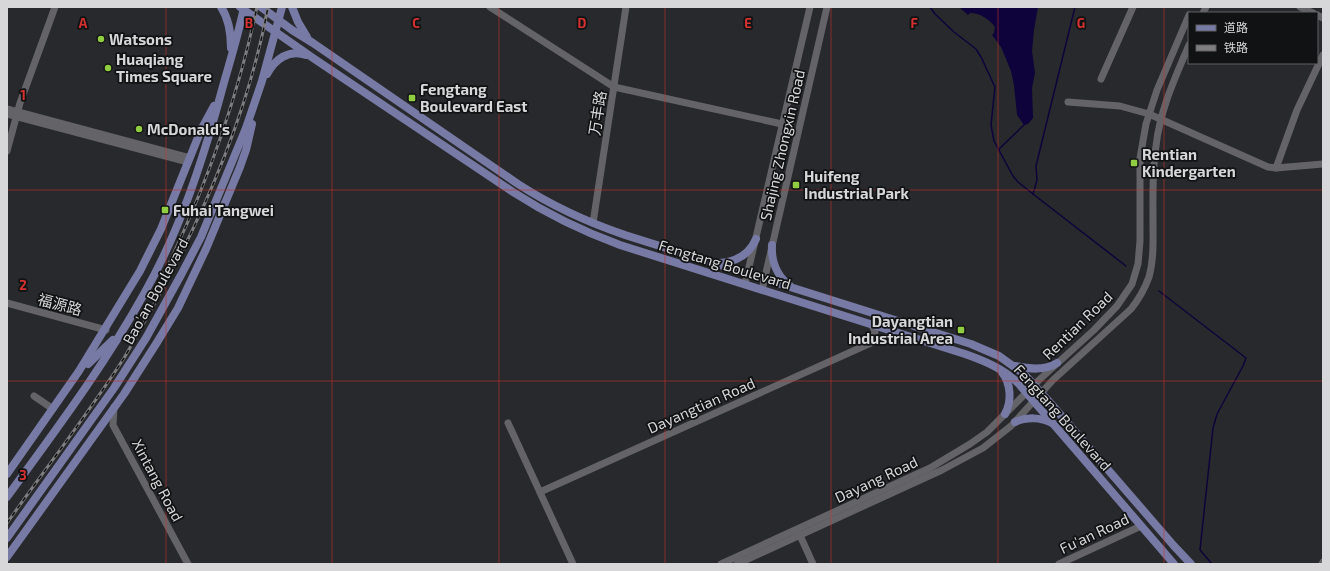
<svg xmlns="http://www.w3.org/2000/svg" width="1330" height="571" font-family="'Exo 2','Noto Sans SC',sans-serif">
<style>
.water{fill:#0e033a}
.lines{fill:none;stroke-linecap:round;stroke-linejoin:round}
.stream{stroke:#0e033a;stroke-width:1.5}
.minor{stroke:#646468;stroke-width:7}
.major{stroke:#777aa4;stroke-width:8}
.rail-casing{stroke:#7e7e81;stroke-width:3}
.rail{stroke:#111213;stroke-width:1.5;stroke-dasharray:4.5;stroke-linecap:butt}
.grid{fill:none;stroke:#d63131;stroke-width:1;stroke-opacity:0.55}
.poi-dot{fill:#90cd41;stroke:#111213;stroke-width:1.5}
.labels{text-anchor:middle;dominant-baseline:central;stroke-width:3.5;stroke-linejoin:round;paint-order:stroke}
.poi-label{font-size:15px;font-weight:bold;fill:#d7d7d9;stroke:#111213;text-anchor:start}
.street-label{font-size:15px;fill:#d7d7d9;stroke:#111213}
.grid-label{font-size:13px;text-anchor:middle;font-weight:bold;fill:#d63131;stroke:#111213;stroke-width:3.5;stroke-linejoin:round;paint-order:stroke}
</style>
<rect width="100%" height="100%" fill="#28292c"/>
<path class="water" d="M959 7H1038L1034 30 1032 51 1035 73 1032 88 1033 118 1028 124 1024 125 1017 115 1014 85 1011 71 1001 47 992 35 994 33 995 27C989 19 980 13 970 13L968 15Z"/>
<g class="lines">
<g class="stream">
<path d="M930 7 935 14 954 32 976 49 981 57 995 87 991 125 994 141 1013 176 1018 182 1033 194 1126 266"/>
<path d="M998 150 1024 125"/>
<path d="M1033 194 1037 180 1036 166 1075 7"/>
<path d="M1159 291 1246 358 1243 366 1217 414 1213 428 1200 550 1212 564"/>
</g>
<g class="minor">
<path d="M490 7 614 87 782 124"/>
<path d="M1300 7 1313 13"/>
<path d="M1203 13 1206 7"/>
<path d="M1317 15 1323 18"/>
<path d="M1101 79 1133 7"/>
<path d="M1068 102 1120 106 1149 114 1268 167 1276 168 1323 164"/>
<path d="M7 109 190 158"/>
<path d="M7 114 188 162"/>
<path d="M7 151 20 103 55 7"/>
<path d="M1276 168 1297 110 1323 55"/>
<path d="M593 223 626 7"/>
<path d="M745 284 810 7"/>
<path d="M762 290 827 7"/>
<path d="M7 303 106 330"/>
<path d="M871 324 875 331 873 342"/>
<path d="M34 396 53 409"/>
<path d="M114 407 113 425 188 564"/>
<path d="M508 423 573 564"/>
<path d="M540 492 873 342 885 338 905 336"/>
<path d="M798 531 813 564"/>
<path d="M721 564 930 468 970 444 987 432 1039 380 1094 330 1117 306 1132 284 1138 264 1140 241V158L1146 124 1157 90 1189 15"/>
<path d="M737 564 942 470 983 448 1011 426 1053 380 1131 309C1139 299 1145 288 1149 277 1154 259 1153 240 1153 222 1153 197 1152 172 1156 146 1160 110 1175 78 1189 45"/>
<path d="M1059 564 1141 526"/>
<path d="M1322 564 1323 562"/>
</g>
<g class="major">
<path d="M221 7C229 19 231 34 231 48"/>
<path d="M240 7 313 58 513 192C547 214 582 231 620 245L965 354C985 361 1004 369 1019 384L1174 564"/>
<path d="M261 7 292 30 313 43 518 184C552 206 587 222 625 235L971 344 999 356 1024 374 1052 405 1174 546 1191 564"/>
<path d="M292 7 298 22 307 37"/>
<path d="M267 74C275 59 289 49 306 55"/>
<path d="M772 245C771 261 777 276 790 286"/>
<path d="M719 263C735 262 749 255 756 239"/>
<path d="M88 364 113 340"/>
<path d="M1015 366C1029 369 1045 371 1057 363"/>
<path d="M1002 372C1011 384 1012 401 1005 414"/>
<path d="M1015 422C1026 417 1041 417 1052 423"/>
<path d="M7 474 79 371 140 271 161 229 201 130 214 106"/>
<path d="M7 497C55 431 104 366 144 294 179 232 201 166 220 97 228 67 238 37 244 7"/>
<path d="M7 538 114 388 146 338 181 275 201 237 246 128 262 81 282 7"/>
<path d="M7 557 124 394 156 344 178 308 206 249 240 167 246 150 252 124"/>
</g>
<defs>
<g id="rail">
<path d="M162 278C204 192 237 101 257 7"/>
<path d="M7 523C46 468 88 414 124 358 136 338 147 317 158 297 208 206 249 109 268 7"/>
</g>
</defs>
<use href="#rail" class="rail-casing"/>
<use href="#rail" class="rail"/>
</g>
<path class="grid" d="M166 7V564M332 7V564M499 7V564M665 7V564M831 7V564M998 7V564M1164 7V564M7 190H1323M7 381H1323"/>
<g class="poi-dot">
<circle cx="101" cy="39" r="4"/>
<circle cx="108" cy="68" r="4"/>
<rect x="408" y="94" width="8" height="8" rx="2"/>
<circle cx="139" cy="129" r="4"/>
<rect x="1130" y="159" width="8" height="8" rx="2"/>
<rect x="792" y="181" width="8" height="8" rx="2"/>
<rect x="161" y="206" width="8" height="8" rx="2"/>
<rect x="957" y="326" width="8" height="8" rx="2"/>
</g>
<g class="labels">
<g class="poi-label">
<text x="109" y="39">Watsons</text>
<text x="116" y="59">Huaqiang<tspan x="116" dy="17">Times Square</tspan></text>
<text x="420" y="89">Fengtang<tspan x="420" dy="17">Boulevard East</tspan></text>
<text x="147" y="129">McDonald's</text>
<text x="1142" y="154">Rentian<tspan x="1142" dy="17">Kindergarten</tspan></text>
<text x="804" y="176">Huifeng<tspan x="804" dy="17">Industrial Park</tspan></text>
<text x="173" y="210">Fuhai Tangwei</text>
<text x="953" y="321" text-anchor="end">Dayangtian<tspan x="953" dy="17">Industrial Area</tspan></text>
</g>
<g class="street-label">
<text transform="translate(597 113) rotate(-81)">万丰路</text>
<text transform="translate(782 145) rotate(-77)">Shajing Zhongxin Road</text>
<text transform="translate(725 264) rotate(17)">Fengtang Boulevard</text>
<text transform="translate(155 291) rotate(-61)">Bao'an Boulevard</text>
<text transform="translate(60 304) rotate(15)">福源路</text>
<text transform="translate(1077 325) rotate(-44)">Rentian Road</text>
<text transform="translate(701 405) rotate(-24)">Dayangtian Road</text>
<text transform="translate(1063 417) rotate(48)">Fengtang Boulevard</text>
<text transform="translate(876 479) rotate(-25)">Dayang Road</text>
<text transform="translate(158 480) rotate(62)">Xintang Road</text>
<text transform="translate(1094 533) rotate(-25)">Fu'an Road</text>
</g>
</g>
<g class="grid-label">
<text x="83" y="28">A</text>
<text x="249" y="28">B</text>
<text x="416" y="28">C</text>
<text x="582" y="28">D</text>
<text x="748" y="28">E</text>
<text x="914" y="28">F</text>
<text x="1081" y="28">G</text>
<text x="23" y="100">1</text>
<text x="23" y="290">2</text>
<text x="23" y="480">3</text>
</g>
<rect width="1330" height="571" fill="none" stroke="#d7d7d9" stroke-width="16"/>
<rect x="1188" y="12" width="130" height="52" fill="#111213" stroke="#606162"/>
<rect x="1196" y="25" width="20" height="6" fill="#777aa4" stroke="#606162"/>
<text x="1224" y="32" font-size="12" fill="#d7d7d9">道路</text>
<rect x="1196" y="45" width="20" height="6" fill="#7e7e81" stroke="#606162"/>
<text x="1224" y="52" font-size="12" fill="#d7d7d9">铁路</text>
</svg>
